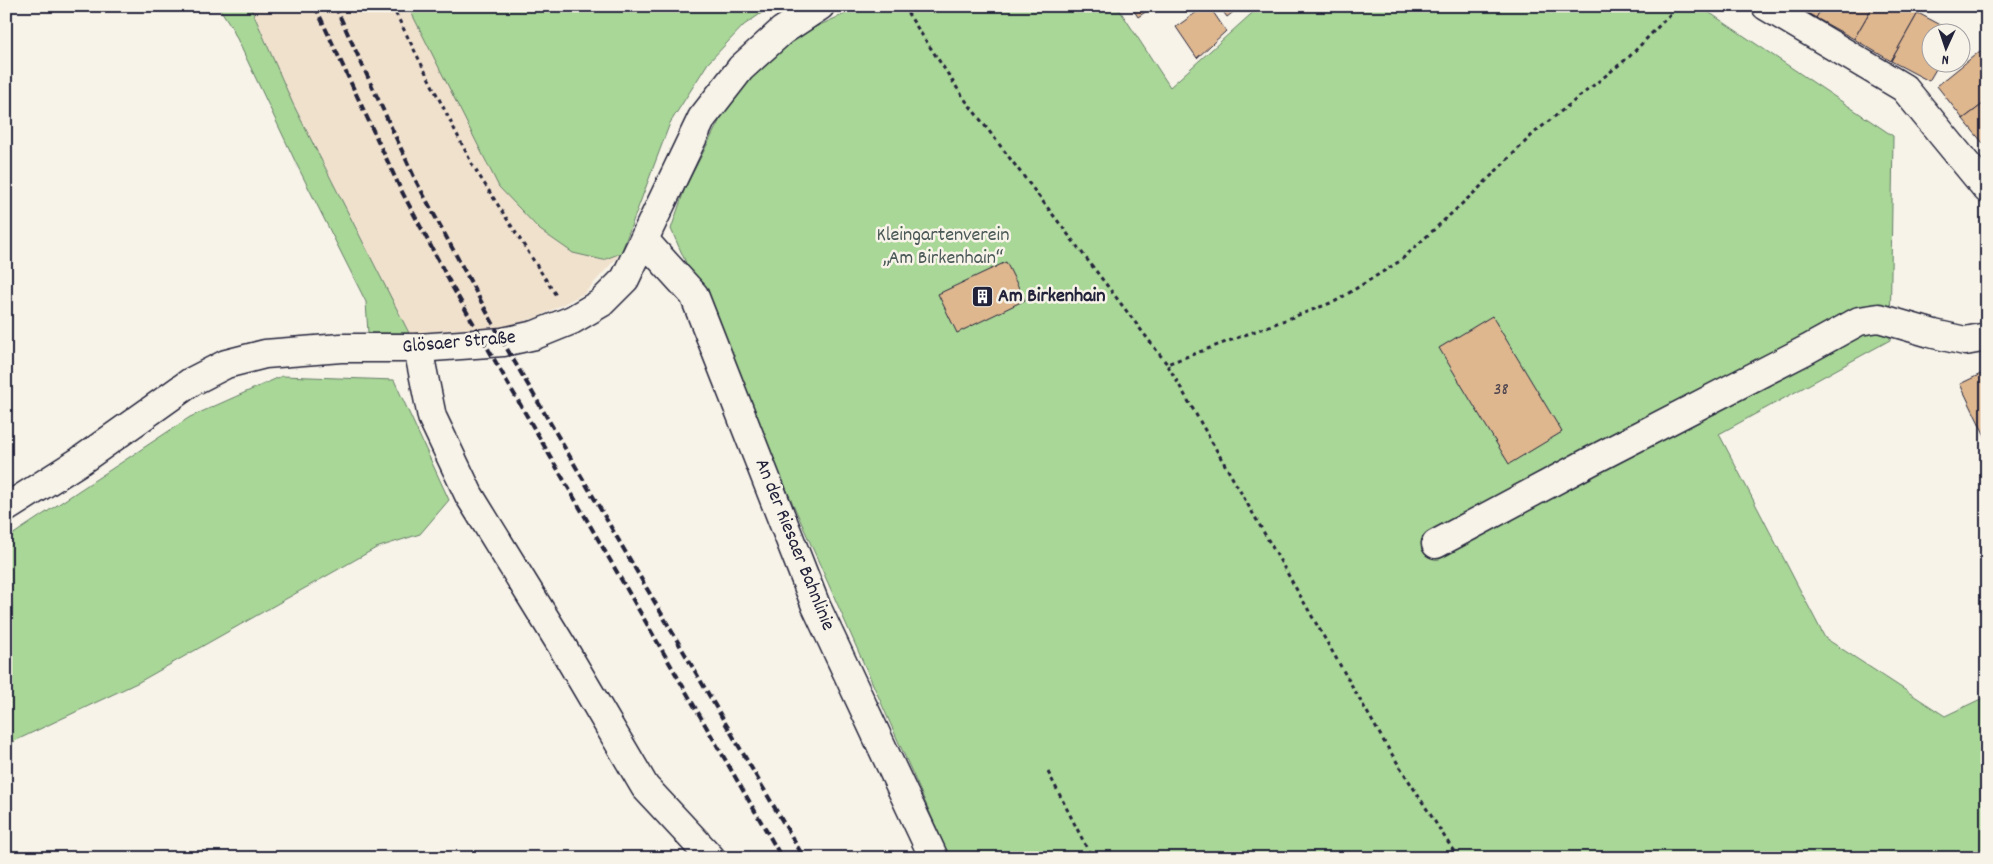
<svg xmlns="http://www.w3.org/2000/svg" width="1993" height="864" font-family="Dekko,sans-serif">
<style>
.built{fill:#f0e1cd}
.green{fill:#a9d797;stroke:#667c69}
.building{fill:#dfb78f;stroke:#22223b}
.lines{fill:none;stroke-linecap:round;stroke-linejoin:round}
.minor-casing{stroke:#22223b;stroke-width:31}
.path{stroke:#22223b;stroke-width:3;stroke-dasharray:4 4;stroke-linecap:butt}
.minor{stroke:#f7f3e8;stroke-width:28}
.rail{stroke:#22223b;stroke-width:4;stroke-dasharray:8 4;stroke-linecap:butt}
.labels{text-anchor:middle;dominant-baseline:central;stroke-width:5;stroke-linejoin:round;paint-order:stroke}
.number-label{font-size:18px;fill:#514750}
.park-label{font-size:20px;fill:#4a5857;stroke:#f7f3e8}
.poi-label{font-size:20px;font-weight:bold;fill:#22223b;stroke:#f7f3e8;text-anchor:start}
.street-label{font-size:20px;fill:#22223b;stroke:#f7f3e8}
</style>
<rect width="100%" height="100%" fill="#f7f3e8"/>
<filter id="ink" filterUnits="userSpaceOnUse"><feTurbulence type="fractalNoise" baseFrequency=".02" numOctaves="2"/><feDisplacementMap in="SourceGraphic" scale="10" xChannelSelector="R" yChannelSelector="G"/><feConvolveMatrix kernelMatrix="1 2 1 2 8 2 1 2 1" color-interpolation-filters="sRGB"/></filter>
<g filter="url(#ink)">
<path class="built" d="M250 6H408L603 260 621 253 585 293 536 318 501 327 409 333 293 104Z"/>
<g class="green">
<path d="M218 6H250L293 104 409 333H368L366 302 296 163 231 26Z"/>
<path d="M408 6H772L744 25 708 63 670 123 621 253 603 260 573 253 540 230 499 187Z"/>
<path d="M863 6H1117L1170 87 1260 6H1703L1707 11 1893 136 1890 340 1719 434 1825 638 1945 716 1987 696V858H950L671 229 685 188 737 86 790 38Z"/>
<path d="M282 376 394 380 449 500 420 534 376 548 139 682 6 745V539L190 417Z"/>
</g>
<g class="building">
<path d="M1131 6H1154L1138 17Z"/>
<path d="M1205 6H1209L1226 31 1197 58 1176 27Z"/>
<path d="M1219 6H1235L1237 9 1227 17Z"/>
<path d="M1795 6H1823L1816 18Z"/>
<path d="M1823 6H1873L1854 39 1816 18Z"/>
<path d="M1873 6H1907L1918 13 1891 61 1854 39Z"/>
<path d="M1918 13 1954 32H1930V62H1940L1929 81 1891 61Z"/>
<path d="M1980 51 1987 60V101L1963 119 1937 86Z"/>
<path d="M1987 101V148L1963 119Z"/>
<path d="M1006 262 1025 300 957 333 938 294Z"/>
<path d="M1492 316 1562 432 1509 464 1439 348Z"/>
<path d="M1987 371V440L1960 384Z"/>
</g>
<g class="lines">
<defs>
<g id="minor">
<path d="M1766 6 1904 88 1987 189"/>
<path d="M645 241 694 295 816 606 934 858"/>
<path d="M418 348 432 417 469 495 562 646 645 787 711 858"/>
<path d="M6 508 80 461 191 382 226 364 265 354 341 348H418L503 342 535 335 572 320 601 303 625 279 702 118 741 68 782 31 820 6"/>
<path d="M1436 544 1591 461 1808 349 1859 321 1879 318 1934 334 1965 341 1987 337"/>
</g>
</defs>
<use href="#minor" class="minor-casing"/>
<g class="path">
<path d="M392 6 473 166 557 297"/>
<path d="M903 6 963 97 1167 364"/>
<path d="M1048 772 1092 858"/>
<path d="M1458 858 1386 745 1167 364 1336 301 1400 261 1478 189 1534 133 1629 57 1678 6"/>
</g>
<use href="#minor" class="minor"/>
<g class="rail">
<path d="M315 6 400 188 453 288 782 858"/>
<path d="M335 6 416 181 503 342 804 858"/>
</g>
</g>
</g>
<defs>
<symbol id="building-square" viewBox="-11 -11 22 22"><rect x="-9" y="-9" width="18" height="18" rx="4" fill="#22223b" stroke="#f7f3e8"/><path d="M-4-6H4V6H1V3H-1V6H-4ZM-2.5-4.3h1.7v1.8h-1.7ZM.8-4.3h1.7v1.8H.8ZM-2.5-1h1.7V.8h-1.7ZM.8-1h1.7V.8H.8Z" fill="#fff"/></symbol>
</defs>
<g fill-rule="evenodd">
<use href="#building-square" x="970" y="284" width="25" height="25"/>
</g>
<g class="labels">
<g class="number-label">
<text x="1501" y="390">38</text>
</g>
<g class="park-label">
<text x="943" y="236">Kleingartenverein<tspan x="943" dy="23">„Am Birkenhain“</tspan></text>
</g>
<g class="poi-label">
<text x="998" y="297">Am Birkenhain</text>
</g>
<g class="street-label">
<text transform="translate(459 343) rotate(-5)">Glösaer Straße</text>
<text transform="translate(794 545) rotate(68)">An der Riesaer Bahnlinie</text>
</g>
</g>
<rect width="1993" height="864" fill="none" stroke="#f7f3e8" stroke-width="25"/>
<rect x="12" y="12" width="1968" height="839" fill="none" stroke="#22223b" stroke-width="2" filter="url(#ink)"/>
<g transform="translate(1946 48) rotate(183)"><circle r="24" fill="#f7f3e8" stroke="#a29fa3"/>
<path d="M0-4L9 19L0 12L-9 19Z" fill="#22223b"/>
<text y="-8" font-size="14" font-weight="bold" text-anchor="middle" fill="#22223b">N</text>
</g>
</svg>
